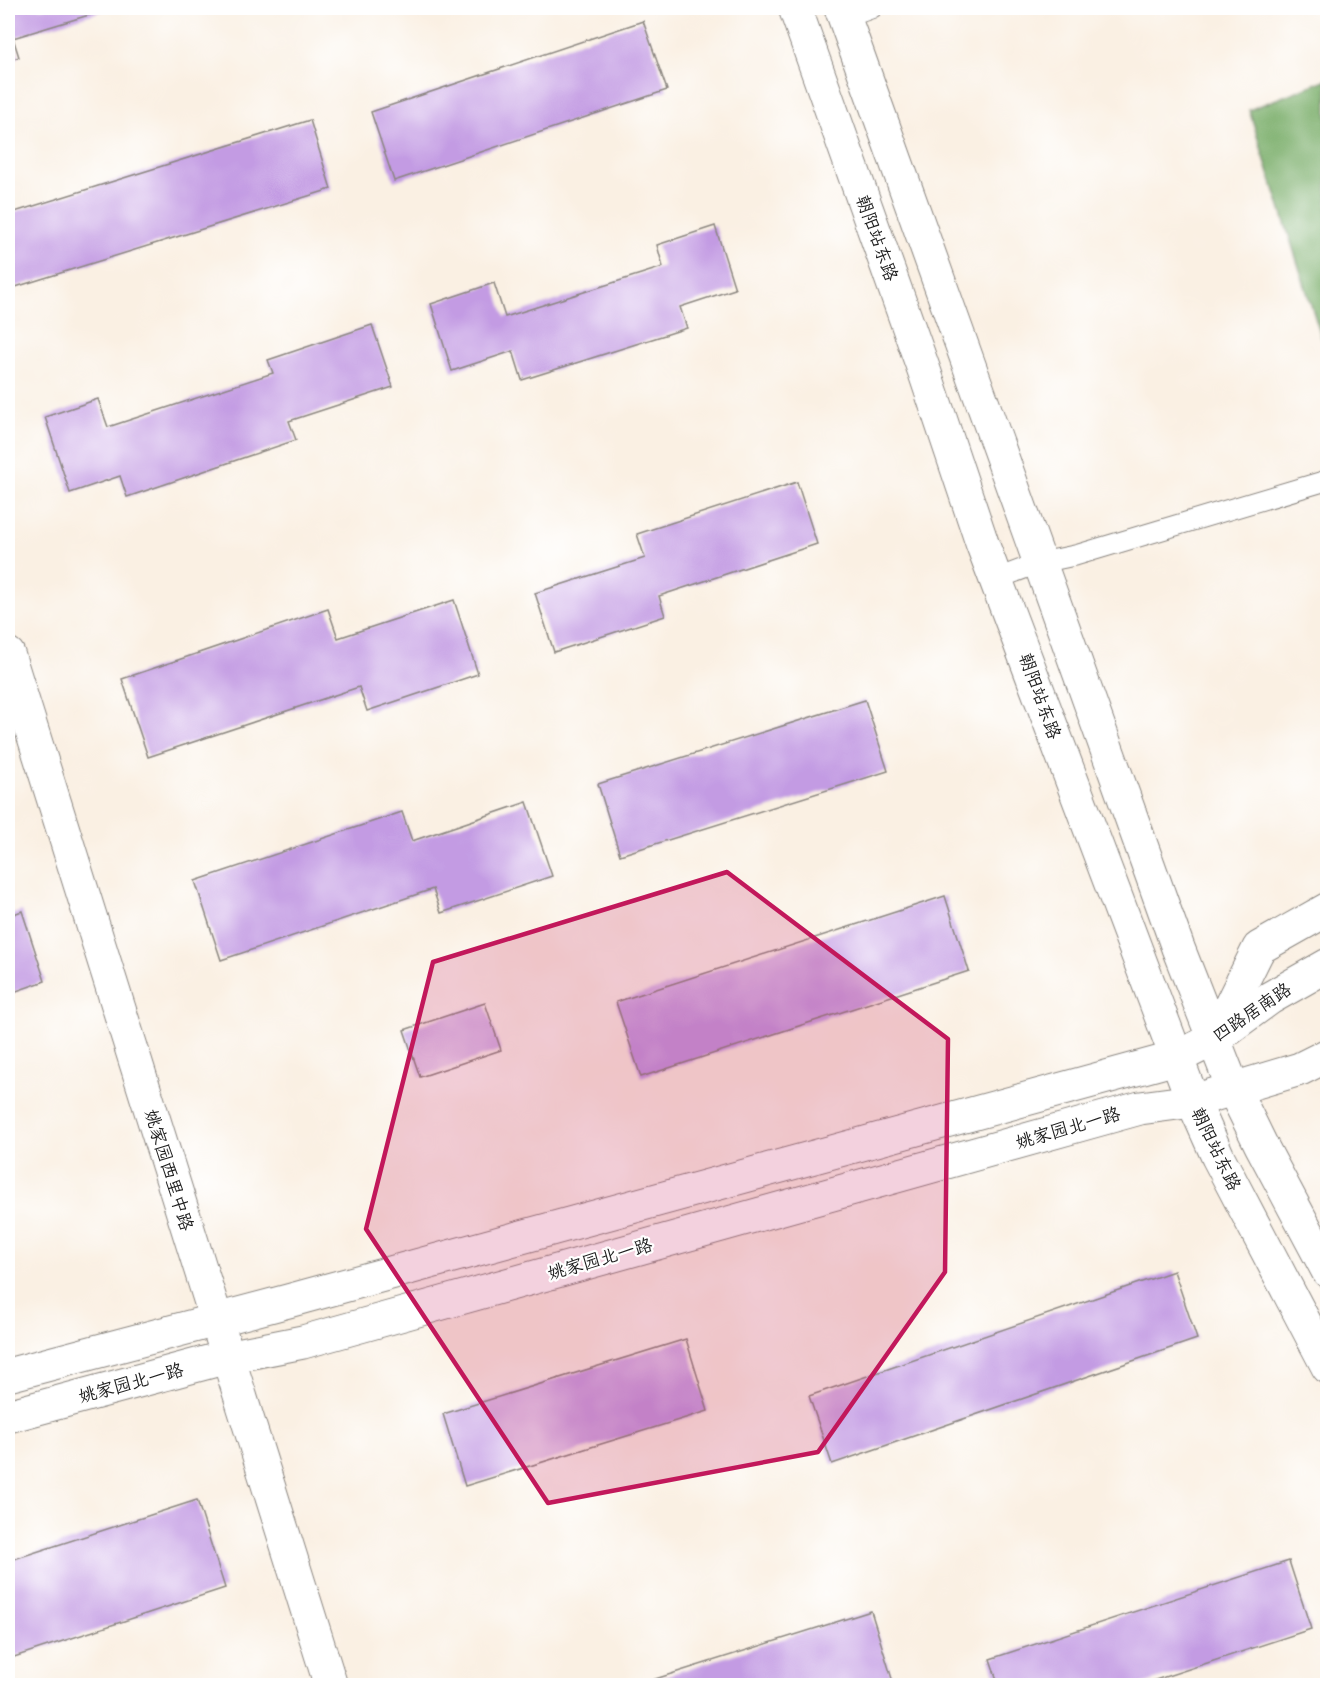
<svg xmlns="http://www.w3.org/2000/svg" width="1335" height="1693" font-family="Sriracha,'LXGW WenKai TC',sans-serif">
<style>
.forest{fill:#79ad69;stroke:#4a6442;stroke-width:1.5}
.building{fill:#c39be3}
.lines{fill:none;stroke-linecap:round;stroke-linejoin:round}
.lane-casing{stroke:#8b8680;stroke-width:22}
.street-casing{stroke:#8b8680;stroke-width:35}
.secondary-casing{stroke:#8b8680;stroke-width:35}
.lane{stroke:#fff;stroke-width:20}
.street{stroke:#fff;stroke-width:33}
.secondary{stroke:#fff;stroke-width:33}
.marked{fill:#c2185b;fill-opacity:0.2;stroke:#c2185b;stroke-width:4.5;stroke-linejoin:round}
.labels{text-anchor:middle;dominant-baseline:central;stroke-width:4.5;stroke-linejoin:round;paint-order:stroke}
.street-label{font-size:18px;fill:#1c1c1c;stroke:#fff}
</style>
<rect width="100%" height="100%" fill="#fff"/>
<filter id="ink" filterUnits="userSpaceOnUse"><feTurbulence type="fractalNoise" baseFrequency=".0167" numOctaves="2"/><feDisplacementMap in="SourceGraphic" scale="12" xChannelSelector="R" yChannelSelector="G"/><feConvolveMatrix kernelMatrix="1 2 1 2 8 2 1 2 1" color-interpolation-filters="sRGB"/></filter>
<filter id="wash" filterUnits="userSpaceOnUse"><feTurbulence type="fractalNoise" baseFrequency=".008" numOctaves="4" result="noise"/><feDisplacementMap in="SourceGraphic" scale="24" xChannelSelector="R" yChannelSelector="G"/><feGaussianBlur stdDeviation="1.35" result="paint"/><feColorMatrix in="noise" values="0 0 0 0 0 0 0 0 0 0 0 0 0 0 0 0 0 1.4 0 .05"/><feComposite in="paint" operator="in"/></filter>
<g filter="url(#wash)">
<rect width="100%" height="100%" fill="#faf0e3"/>
<path class="forest" d="M1327 79V355L1249 110Z"/>
<g id="blocks">
<g class="building">
<path d="M8 8H112L13 38 19 57 8 61Z"/>
<path d="M643 21 667 90 394 181 371 112Z"/>
<path d="M310 120 331 189 9 289 8 284V214Z"/>
<path d="M715 226 735 289 680 307 687 328 522 380 513 351 452 371 431 304 494 283 505 317 663 267 657 245Z"/>
<path d="M372 325 393 387 289 421 296 440 127 497 120 476 70 493 45 417 98 399 108 427 273 373 268 360Z"/>
<path d="M797 482 817 544 659 596 665 616 554 652 535 593 645 558 637 534Z"/>
<path d="M454 600 478 674 367 711 359 687 148 757 122 679 328 609 338 638Z"/>
<path d="M865 700 888 771 620 855 598 784Z"/>
<path d="M527 802 552 876 441 913 433 889 221 960 195 881 402 812 412 841Z"/>
<path d="M945 896 969 971 641 1077 616 1002Z"/>
<path d="M22 911 45 981 8 994V916Z"/>
<path d="M485 1003 501 1050 420 1077 404 1030Z"/>
<path d="M1174 1271 1197 1339 832 1464 809 1396Z"/>
<path d="M686 1339 708 1411 465 1486 443 1414Z"/>
<path d="M197 1500 225 1588 8 1659V1561Z"/>
<path d="M1289 1561 1311 1629 1137 1686H999L990 1659Z"/>
<path d="M871 1611 893 1682 882 1686H633Z"/>
</g>
</g>
</g>
<g filter="url(#ink)">
<use href="#blocks" fill-opacity="0" stroke="#8b8680" stroke-width="1.5"/>
<g class="lines">
<defs>
<g id="lane">
<path d="M844 18 872 8"/>
<path d="M996 579 1039 563 1077 555 1328 480"/>
</g>
<path id="street" d="M8 654 331 1686"/>
<g id="secondary">
<path d="M795 8 925 373 982 543 1193 1101 1218 1157 1328 1367"/>
<path d="M841 8 1178 948 1233 1088 1261 1145 1328 1271"/>
<path d="M1216 1035 1259 948 1328 909"/>
<path d="M8 1375 288 1301 1176 1058 1214 1039 1270 998 1328 965"/>
<path d="M8 1416 227 1357 303 1342 1140 1108 1193 1101 1300 1069 1328 1055"/>
</g>
</defs>
<use href="#lane" class="lane-casing"/>
<use href="#street" class="street-casing"/>
<use href="#secondary" class="secondary-casing"/>
<use href="#lane" class="lane"/>
<use href="#street" class="street"/>
<use href="#secondary" class="secondary"/>
</g>
</g>
<path class="marked" d="M727 872 948 1039 945 1272 818 1452 548 1503 366 1229 433 962Z"/>
<g class="labels">
<g class="street-label">
<text transform="translate(877 238) rotate(70)">朝阳站东路</text>
<text transform="translate(1040 696) rotate(70)">朝阳站东路</text>
<text transform="translate(1252 1012) rotate(-34)">四路居南路</text>
<text transform="translate(1068 1128) rotate(-16)">姚家园北一路</text>
<text transform="translate(1216 1149) rotate(64)">朝阳站东路</text>
<text transform="translate(169 1170) rotate(73)">姚家园西里中路</text>
<text transform="translate(600 1259) rotate(-16)">姚家园北一路</text>
<text transform="translate(131 1383) rotate(-15)">姚家园北一路</text>
</g>
</g>
<rect width="1335" height="1693" fill="none" stroke="#fff" stroke-width="30"/>
</svg>
